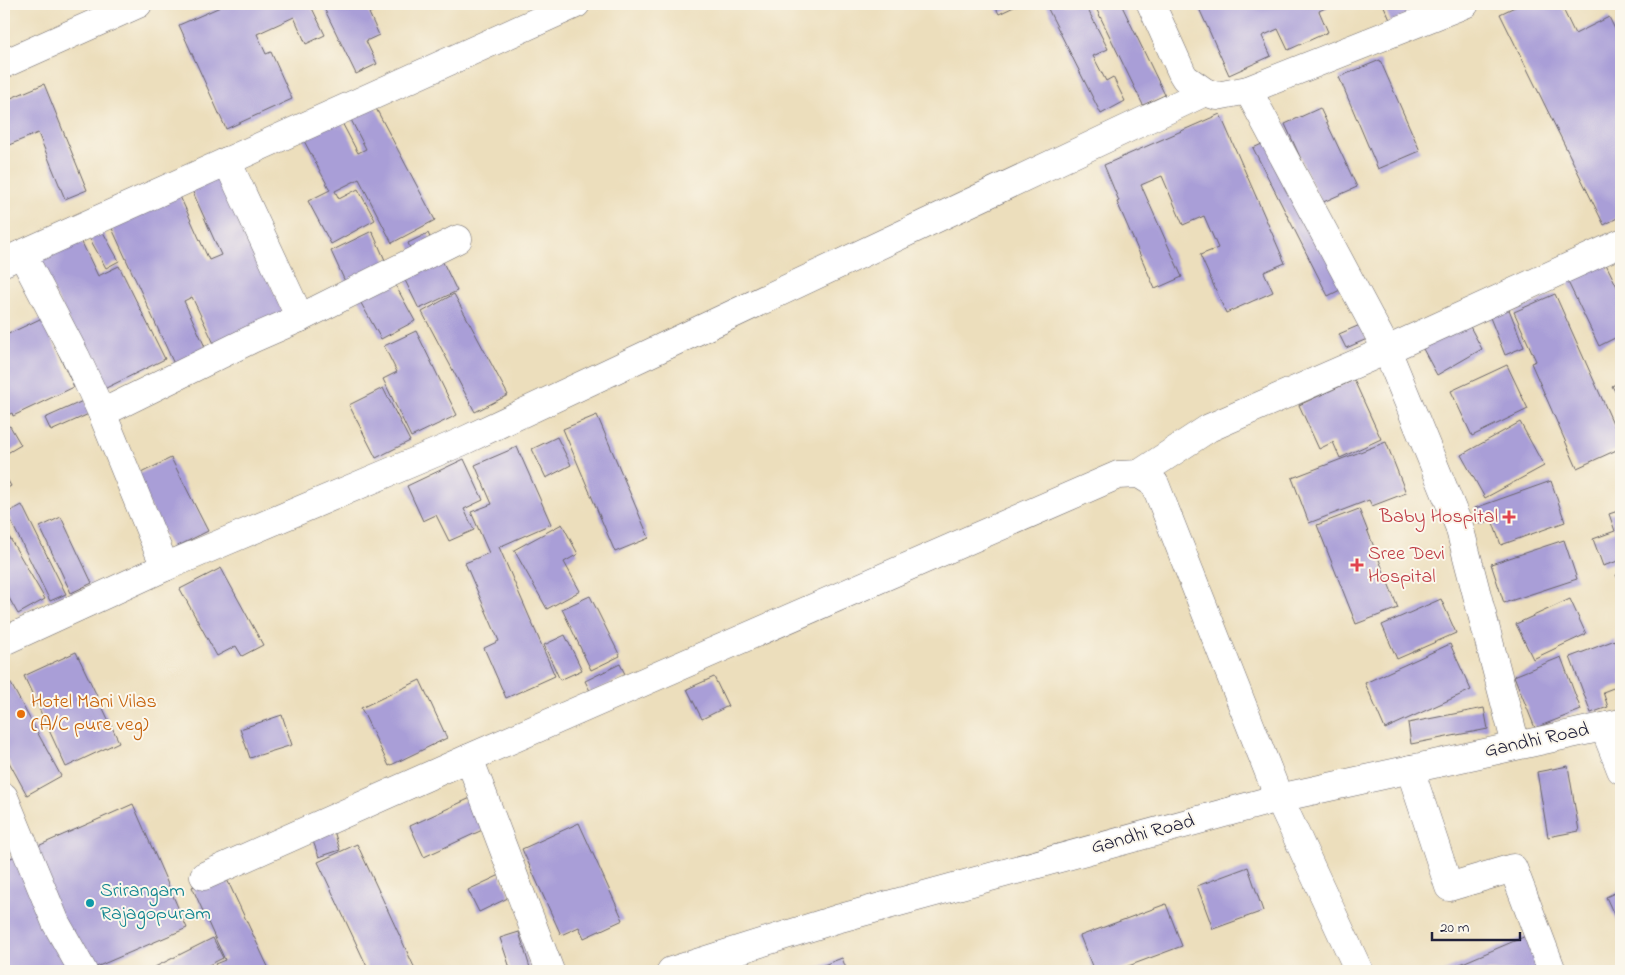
<svg xmlns="http://www.w3.org/2000/svg" width="1625" height="975" font-family="'Indie Flower',sans-serif">
<style>
.building{fill:#a99ed7}
.lines{fill:none;stroke-linecap:round;stroke-linejoin:round}
.minor-casing{stroke:#696468;stroke-width:29}
.major-casing{stroke:#696468;stroke-width:29}
.minor{stroke:#fff;stroke-width:28}
.major{stroke:#fff;stroke-width:28}
.health-dot{fill:#e0444e;stroke:#fbf7ec;stroke-width:2}
.food-dot{fill:#e8710a;stroke:#fbf7ec;stroke-width:2}
.culture-dot{fill:#0f9aa8;stroke:#fbf7ec;stroke-width:2}
.labels{text-anchor:middle;dominant-baseline:central;stroke-width:4;stroke-linejoin:round;paint-order:stroke}
.health-label{font-size:20px;fill:#be3a42;stroke:#fbf7ec;text-anchor:end}
.food-label{font-size:20px;fill:#c56008;stroke:#fbf7ec;text-anchor:start}
.street-label{font-size:20px;fill:#22223b;stroke:#fbf7ec}
.culture-label{font-size:20px;fill:#0d838f;stroke:#fbf7ec;text-anchor:start}
</style>
<rect width="100%" height="100%" fill="#fbf7ec"/>
<filter id="ink" filterUnits="userSpaceOnUse"><feTurbulence type="fractalNoise" baseFrequency=".02" numOctaves="2"/><feDisplacementMap in="SourceGraphic" scale="10" xChannelSelector="R" yChannelSelector="G"/><feConvolveMatrix kernelMatrix="1 2 1 2 8 2 1 2 1" color-interpolation-filters="sRGB"/></filter>
<filter id="wash" filterUnits="userSpaceOnUse"><feTurbulence type="fractalNoise" baseFrequency=".0096" numOctaves="4" result="noise"/><feDisplacementMap in="SourceGraphic" scale="20" xChannelSelector="R" yChannelSelector="G"/><feGaussianBlur stdDeviation="1.12" result="paint"/><feColorMatrix in="noise" values="0 0 0 0 0 0 0 0 0 0 0 0 0 0 0 0 0 1.4 0 .05"/><feComposite in="paint" operator="in"/></filter>
<g filter="url(#wash)">
<rect width="100%" height="100%" fill="#ecdebc"/>
<g id="blocks">
<g class="building">
<path d="M227 4H310L325 35 306 44 294 17 257 34 266 54 271 52 292 99 226 129 179 25Z"/>
<path d="M322 4H382L384 7 369 13 379 35 366 41 377 64 356 74Z"/>
<path d="M994 4H1020L999 14Z"/>
<path d="M1048 4H1085L1108 49 1093 56 1106 81 1113 77 1125 101 1101 114 1046 5Z"/>
<path d="M1094 4H1121L1165 95 1143 105Z"/>
<path d="M1197 4H1334L1319 11 1328 32 1288 50 1278 29 1262 36 1271 56 1229 75Z"/>
<path d="M1383 4H1429L1391 22Z"/>
<path d="M1521 4H1569L1562 7 1575 34 1609 17 1621 41V216L1604 225 1500 14Z"/>
<path d="M1380 60 1420 151 1378 169 1339 77Z"/>
<path d="M44 84 87 190 65 199 38 133 4 147V101Z"/>
<path d="M371 99 435 220 392 243 359 179 335 191 339 199 358 189 375 220 331 244 308 201 330 190 302 137 339 117 358 153 366 149 347 112Z"/>
<path d="M1320 108 1357 187 1321 203 1285 124Z"/>
<path d="M1220 114 1285 263 1264 272 1273 292 1226 313 1200 255 1218 248 1204 216 1183 225 1162 176 1141 185 1182 277 1155 289 1117 202 1119 201 1104 165Z"/>
<path d="M1271 140 1346 287 1328 296 1253 148Z"/>
<path d="M220 174 286 318 217 350 192 297 184 301 206 349 174 364 110 224 178 192 209 260 221 255 191 188Z"/>
<path d="M98 223 119 261 106 268 85 230Z"/>
<path d="M76 230 98 276 119 266 165 359 102 390 34 250Z"/>
<path d="M372 231 389 269 348 288 331 251Z"/>
<path d="M428 233 435 249 415 259 408 243Z"/>
<path d="M439 254 457 291 419 309 401 272Z"/>
<path d="M1604 260 1621 295V335L1599 346 1566 278Z"/>
<path d="M391 277 415 321 381 339 357 296Z"/>
<path d="M454 294 508 395 475 412 422 312Z"/>
<path d="M1555 294 1621 441V448L1577 468 1531 363 1536 361 1514 312Z"/>
<path d="M1508 307 1524 347 1505 355 1489 315Z"/>
<path d="M42 318 74 387 13 416 12 413 4 417V336Z"/>
<path d="M1467 321 1482 349 1437 375 1422 347Z"/>
<path d="M1360 325 1367 339 1346 348 1339 334Z"/>
<path d="M416 331 457 415 411 437 383 379 397 372 384 346Z"/>
<path d="M1507 365 1528 409 1472 436 1451 391Z"/>
<path d="M1354 380 1381 439 1340 458 1333 442 1319 449 1299 405Z"/>
<path d="M1621 381V402L1612 386Z"/>
<path d="M383 388 410 441 376 458 349 405Z"/>
<path d="M85 400 91 413 51 431 45 418Z"/>
<path d="M597 415 649 538 615 552 563 429Z"/>
<path d="M1520 422 1544 466 1485 498 1461 455Z"/>
<path d="M10 426 21 445 4 455V429Z"/>
<path d="M557 437 571 465 546 478 532 449Z"/>
<path d="M1386 442 1406 493 1372 506 1369 500 1309 523 1292 478Z"/>
<path d="M517 447 551 524 499 547 555 676 506 698 484 648 499 641 465 563 489 553 471 512 492 504 475 465Z"/>
<path d="M171 458 208 531 172 549 135 476Z"/>
<path d="M464 459 483 500 464 509 474 530 449 541 436 515 423 521 407 486Z"/>
<path d="M4 474 11 486 4 490Z"/>
<path d="M1551 481 1565 522 1501 545 1492 520 1480 524 1475 508Z"/>
<path d="M22 505 66 594 50 601 7 513Z"/>
<path d="M1359 509 1398 608 1356 624 1317 525Z"/>
<path d="M1621 510V560L1603 566 1593 539 1615 531 1609 514Z"/>
<path d="M61 517 92 583 71 593 40 527Z"/>
<path d="M562 524 578 554 564 562 580 591 547 609 514 550Z"/>
<path d="M4 528 45 599 18 614 4 589Z"/>
<path d="M1564 540 1577 579 1504 603 1491 564Z"/>
<path d="M221 568 263 645 242 656 236 646 217 656 180 589Z"/>
<path d="M1621 572V585L1616 575Z"/>
<path d="M590 596 620 656 591 670 562 609Z"/>
<path d="M1441 599 1456 633 1397 659 1382 625Z"/>
<path d="M1570 599 1586 634 1533 659 1516 624Z"/>
<path d="M4 613 8 622 4 624Z"/>
<path d="M565 635 582 670 560 680 544 645Z"/>
<path d="M1615 640 1621 658V685L1603 692 1608 707 1591 713 1570 657Z"/>
<path d="M1450 644 1471 690 1385 729 1365 683Z"/>
<path d="M76 652 119 742 66 767 24 676Z"/>
<path d="M1561 657 1581 710 1535 728 1514 676Z"/>
<path d="M620 664 626 676 591 693 585 681Z"/>
<path d="M714 677 728 706 702 719 687 689Z"/>
<path d="M420 680 447 738 389 766 361 708Z"/>
<path d="M10 682 61 776 27 795 4 753V685Z"/>
<path d="M1484 708 1488 729 1411 744 1408 723Z"/>
<path d="M282 715 292 745 250 758 240 729Z"/>
<path d="M1568 766 1579 831 1548 837 1537 772Z"/>
<path d="M477 795 491 826 424 857 410 826Z"/>
<path d="M133 804 187 928 87 971H4V861Z"/>
<path d="M579 823 623 920 584 938 579 927 561 935 522 849Z"/>
<path d="M333 828 340 850 319 857 311 836Z"/>
<path d="M357 844 416 971H369L318 862Z"/>
<path d="M1248 867 1263 911 1213 929 1197 886Z"/>
<path d="M224 873 270 971H219L215 964 225 960 192 887Z"/>
<path d="M500 875 510 897 479 912 468 890Z"/>
<path d="M1621 890V930L1606 897Z"/>
<path d="M1166 904 1182 946 1115 971H1094L1080 936Z"/>
<path d="M519 932 531 971H511L500 938Z"/>
<path d="M1526 936 1541 971H1444Z"/>
<path d="M213 938 223 958 197 971H147Z"/>
<path d="M842 958 847 971H808Z"/>
</g>
</g>
</g>
<g filter="url(#ink)">
<use href="#blocks" fill-opacity="0" stroke="#696468" stroke-width="1"/>
<g class="lines">
<defs>
<g id="minor">
<path d="M1151 4 1182 73 1185 78 1205 92 1217 96 1248 90 1465 4"/>
<path d="M4 64 138 4"/>
<path d="M1248 90 1387 350 1459 526 1516 745"/>
<path d="M227 161 300 318"/>
<path d="M22 254 76 357 102 413 165 567"/>
<path d="M4 262 576 4"/>
<path d="M102 413 252 339 300 318 458 239"/>
<path d="M1139 474 1209 428 1387 350 1621 243"/>
<path d="M4 641 165 567 461 442 1205 92"/>
<path d="M1604 727 1621 770"/>
<path d="M469 758 550 971"/>
<path d="M1410 769 1449 887 1513 868 1552 971"/>
<path d="M4 797 56 923 83 971"/>
<path d="M204 876 469 758 1118 475 1139 474 1155 484 1279 798 837 919 671 971"/>
</g>
<path id="major" d="M1359 971 1279 798 1621 723"/>
</defs>
<use href="#minor" class="minor-casing"/>
<use href="#major" class="major-casing"/>
<use href="#minor" class="minor"/>
<use href="#major" class="major"/>
</g>
</g>
<g class="health-dot">
<path d="M1506.5 509.5h5v5h5v5h-5v5h-5v-5h-5v-5h5z"/>
<path d="M1354.5 557.5h5v5h5v5h-5v5h-5v-5h-5v-5h5z"/>
</g>
<circle class="food-dot" cx="21" cy="714" r="5"/>
<circle class="culture-dot" cx="90" cy="903" r="5"/>
<g class="labels">
<g class="health-label">
<text x="1498" y="517">Baby Hospital</text>
<text x="1368" y="554" text-anchor="start">Sree Devi<tspan x="1368" dy="23">Hospital</tspan></text>
</g>
<g class="food-label">
<text x="31" y="702">Hotel Mani Vilas<tspan x="31" dy="23">(A/C pure veg)</tspan></text>
</g>
<g class="street-label">
<text transform="translate(1537 741) rotate(-12)">Gandhi Road</text>
<text transform="translate(1143 835) rotate(-15)">Gandhi Road</text>
</g>
<g class="culture-label">
<text x="100" y="891">Srirangam<tspan x="100" dy="23">Rajagopuram</tspan></text>
</g>
</g>
<rect width="1625" height="975" fill="none" stroke="#fbf7ec" stroke-width="20"/>
<path d="M1432 932v8h88v-8" fill="none" stroke="#22223b" stroke-width="2.5"/>
<text x="1440" y="932" font-size="15" fill="#22223b" stroke="#fbf7ec" stroke-width="4" paint-order="stroke">20 m</text>
</svg>
